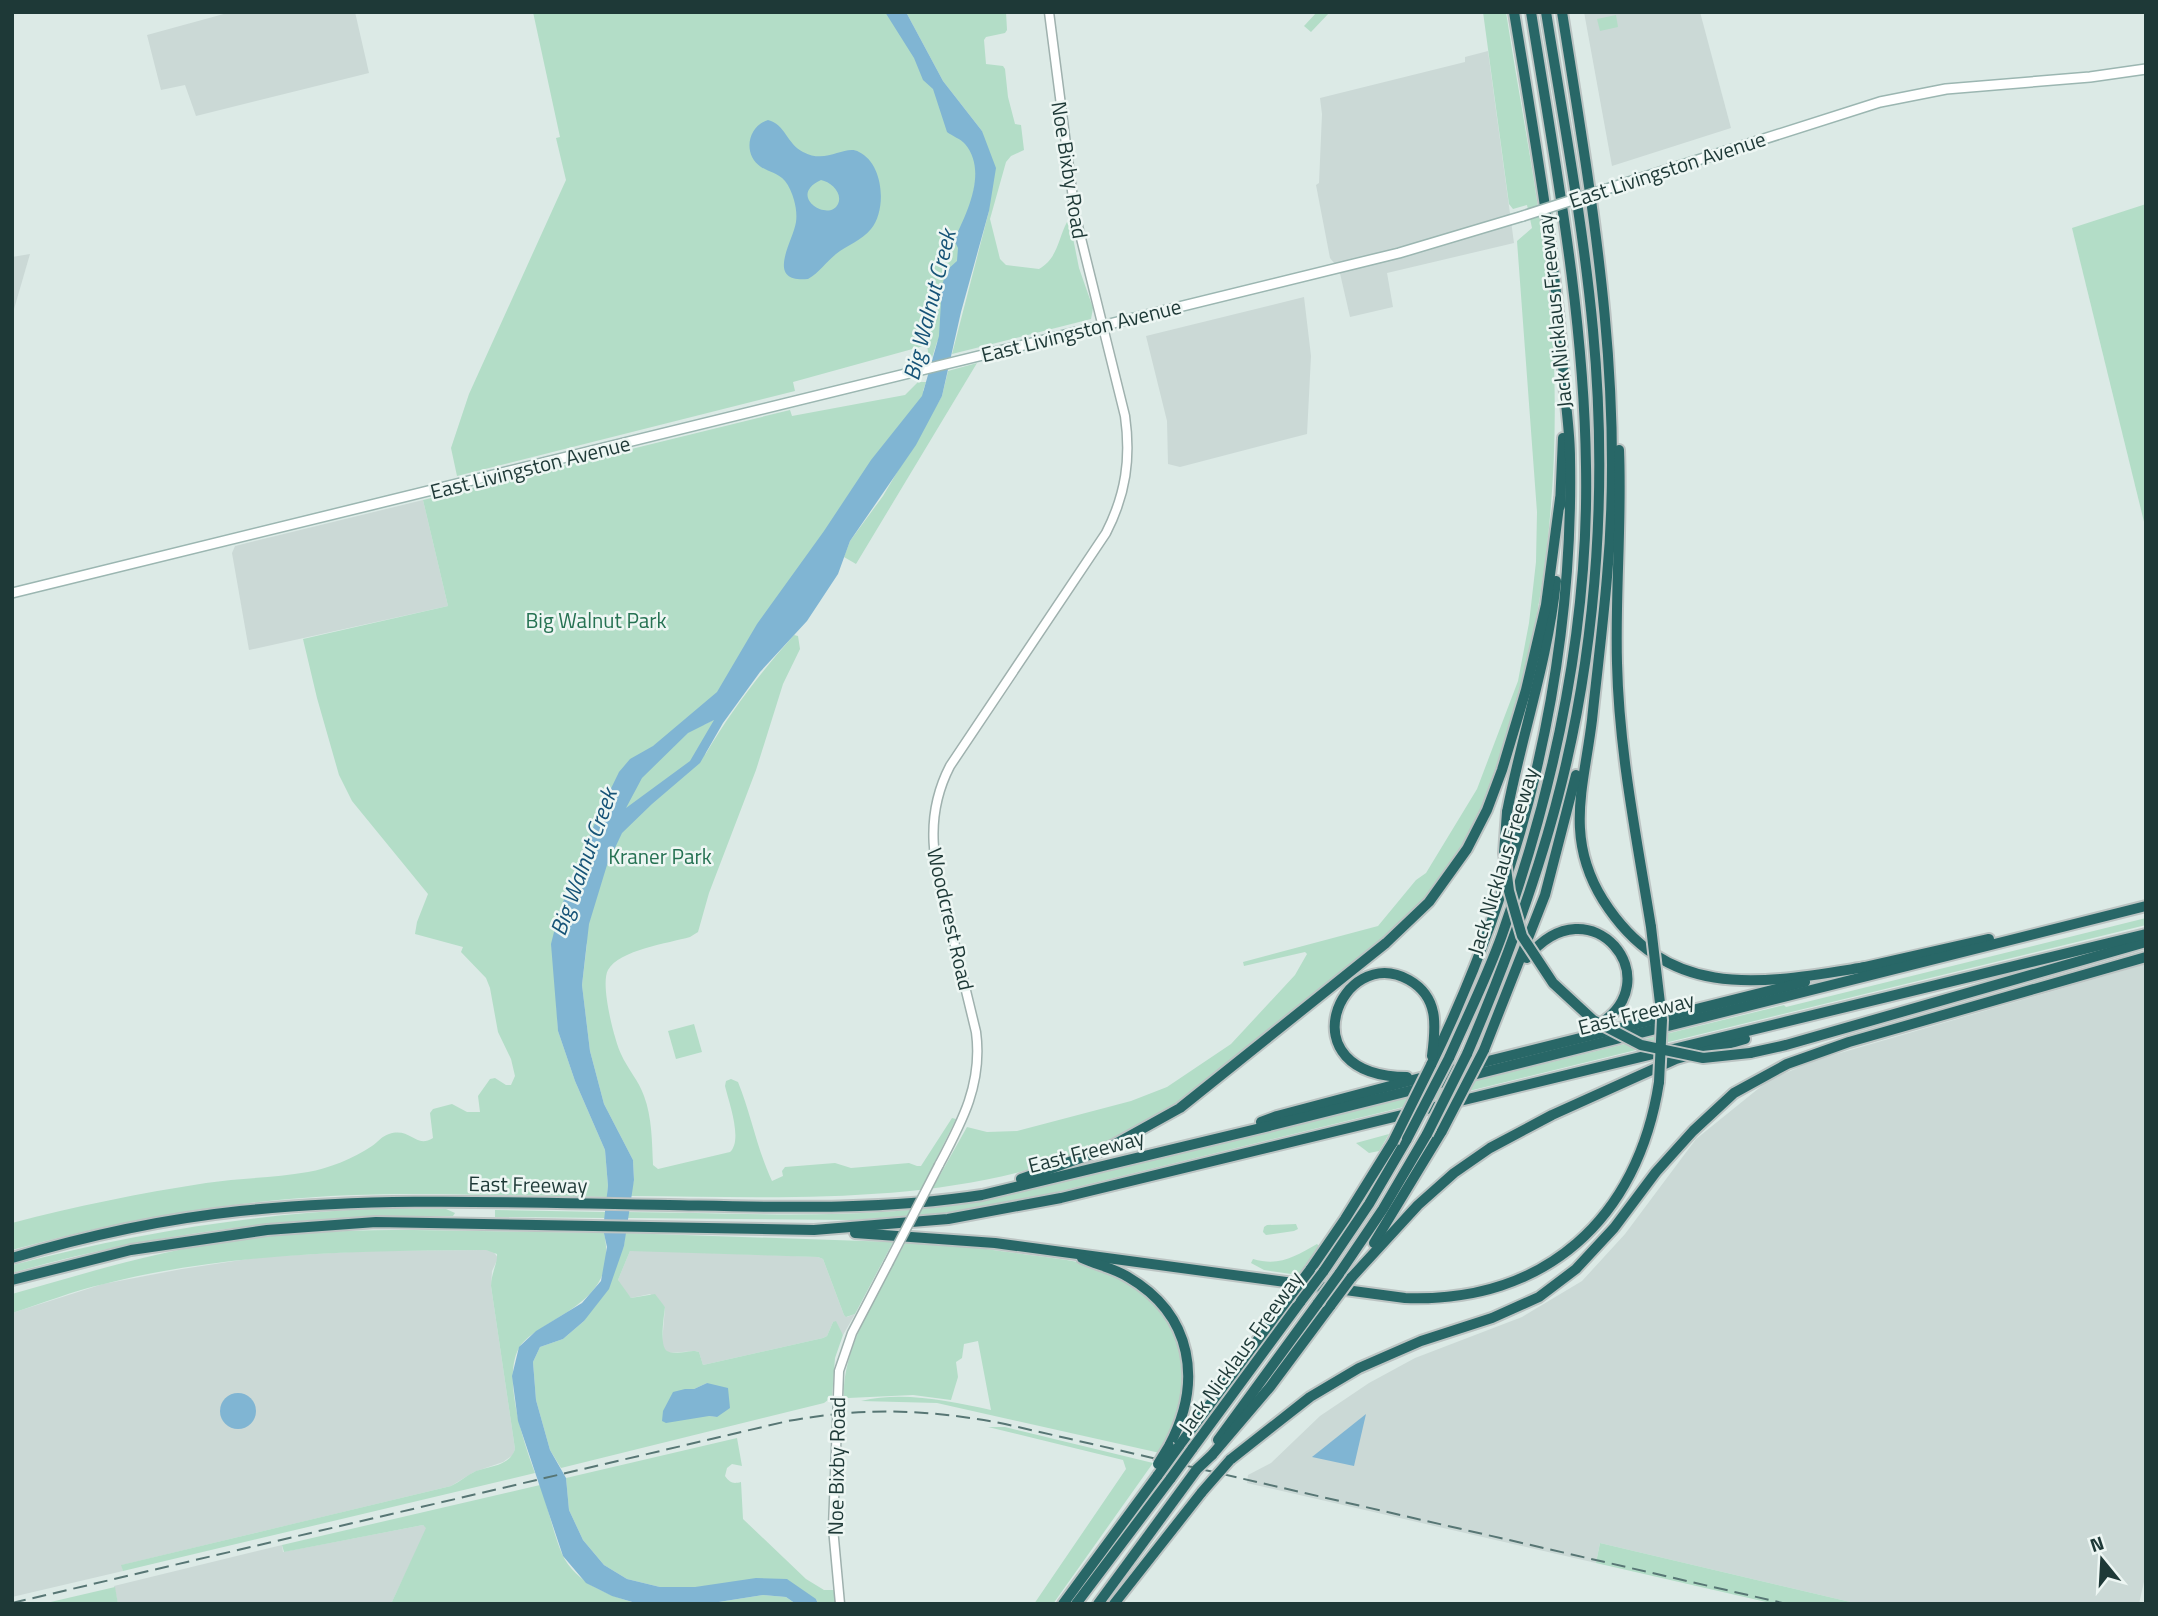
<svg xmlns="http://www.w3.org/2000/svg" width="2158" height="1616" font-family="'Titillium Web',sans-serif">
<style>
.built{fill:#cbd9d6}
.green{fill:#b3ddc7;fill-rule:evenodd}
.water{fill:#80b5d3;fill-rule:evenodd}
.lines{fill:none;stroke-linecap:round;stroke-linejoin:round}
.tertiary-casing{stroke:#9fb1ae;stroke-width:11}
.secondary-casing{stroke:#9bb6b1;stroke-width:12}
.motorway-casing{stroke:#bcc4c3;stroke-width:14}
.tertiary{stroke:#fff;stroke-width:8}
.secondary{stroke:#fff;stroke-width:9}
.motorway{stroke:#286767;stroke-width:10}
.rail{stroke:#577674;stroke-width:2;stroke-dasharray:14 7;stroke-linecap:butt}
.tertiary-bridge-casing{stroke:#9fb1ae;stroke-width:11;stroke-linecap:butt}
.secondary-bridge-casing{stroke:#9bb6b1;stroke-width:12;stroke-linecap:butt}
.motorway-bridge-casing{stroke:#bcc4c3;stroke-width:14;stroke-linecap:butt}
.tertiary-bridge{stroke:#fff;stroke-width:8}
.secondary-bridge{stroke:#fff;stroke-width:9}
.motorway-bridge{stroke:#286767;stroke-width:10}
.labels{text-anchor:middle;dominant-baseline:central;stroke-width:5;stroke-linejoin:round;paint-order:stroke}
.street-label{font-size:21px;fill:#1e3937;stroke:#edf6f3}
.park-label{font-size:21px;fill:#267253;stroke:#edf6f3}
.water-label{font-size:23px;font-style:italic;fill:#165377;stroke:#edf6f3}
</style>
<rect width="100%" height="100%" fill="#dceae6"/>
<g class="built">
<path d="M231 12H355L369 73 196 116 185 85 161 90 147 35Z"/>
<path d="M1584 12H1700L1731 128 1612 166Z"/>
<path d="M1488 51 1514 243 1387 273 1393 307 1350 317 1339 269 1330 258 1316 185 1319 183 1322 114 1320 98 1465 62V57Z"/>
<path d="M30 254 12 316V257Z"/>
<path d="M1304 297 1311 356 1307 434 1180 467 1168 464 1167 421 1146 336Z"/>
<path d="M423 500 448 606 249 650 232 553 235 546Z"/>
<path d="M2146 964V1573L2139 1604H1859L1600 1543 1596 1563 1247 1483 1248 1475 1271 1463 1320 1416 1369 1383 1415 1358 1522 1317 1582 1281 1625 1234 1696 1139 1769 1080 1816 1060Z"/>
<path d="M486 1250 493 1251 498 1258 492 1271 491 1286 515 1449 513 1455 503 1462 474 1472 451 1486 122 1565 123 1571 12 1597V1313L103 1284 182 1269 261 1257 369 1251Z"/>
<path d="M635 1250 818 1257 823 1259 844 1315 847 1317 855 1314 843 1335 833 1322 827 1336 823 1338 703 1365 699 1352 695 1351 669 1353 665 1350 662 1344 665 1307 650 1294 631 1298 619 1284 618 1280 630 1251Z"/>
<path d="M423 1525 427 1528 391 1604H118L114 1586 282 1545 283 1552Z"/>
</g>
<g class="green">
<path d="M533 12H901L982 147 947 330 937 342 932 358H929L927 345 793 382 795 391 457 476 451 448 469 394 566 180 556 138 560 137Z"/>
<path d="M906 12H1006L1007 30 1005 33 986 37 984 40 986 64 1003 66 1005 69 1008 97 1015 124 1021 125 1024 150 1011 156 1006 162 990 219 1000 259 1006 265 1039 269C1058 258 1058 239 1067 222L1070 223 1079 268 1093 308 1091 319 952 354 989 211 982 131 943 81Z"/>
<path d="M1317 12H1330L1311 32 1304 26Z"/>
<path d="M1483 12H1506C1522 116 1544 221 1552 326 1560 447 1551 567 1522 685 1515 718 1504 749 1493 781 1488 795 1485 810 1479 823 1470 842 1456 860 1445 877 1408 929 1345 969 1296 1009 1259 1039 1222 1072 1183 1099 1021 1212 817 1197 630 1196L634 1180 633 1160 604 1104 590 1051 582 985 587 943 556 996 558 1031 575 1081 605 1150 608 1186 607 1197C498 1196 387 1189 278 1200 188 1209 99 1226 12 1250V1223C76 1206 141 1193 206 1183 240 1178 274 1178 308 1172 328 1169 354 1158 372 1146 378 1142 382 1136 389 1134 411 1127 415 1149 433 1138L430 1113 433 1109 452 1104 467 1112H480L478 1096 490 1079 495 1078 506 1085H511L515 1076 511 1059 498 1032 490 988 486 978 461 952 463 947 415 934 417 922 428 894 352 801 339 775 317 698 303 639 448 606 423 500 790 410 792 416 905 395 918 382H926L923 391 930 390 704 725 715 719 705 755C731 711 760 673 794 635L798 636 800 649 783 684 756 770 709 893 698 932 690 937C669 943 619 950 608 970 600 984 614 1039 621 1054 627 1068 639 1081 644 1096 652 1117 652 1142 653 1165L658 1169 730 1152C743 1140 729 1103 725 1086L726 1081 731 1079 738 1082C751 1114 757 1149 772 1181L783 1176 782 1171 785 1167 835 1163 851 1168 909 1163 917 1166H921L952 1118 956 1119 924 1184 936 1182 967 1127 987 1132 1017 1131 1131 1101 1167 1087 1231 1044 1295 975 1307 954 1305 952 1244 966 1243 962 1378 926 1416 880 1426 873 1477 789 1518 681 1529 623 1536 562 1537 512 1517 241 1532 228 1527 205 1513 209 1509 204Z"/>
<path d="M1616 15 1618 27 1600 31 1597 19Z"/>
<path d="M2146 204V530L2072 228Z"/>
<path d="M977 363 856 564 844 557 850 541 883 496 942 396 948 371Z"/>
<path d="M2146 918V925L1012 1203 949 1213 852 1220 627 1218V1212C750 1213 874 1222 996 1198L1784 1005 1786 1007Z"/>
<path d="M694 1024 702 1052 676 1059 668 1031Z"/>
<path d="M1389 1134 1379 1151 1369 1153 1356 1143Z"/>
<path d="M366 1209H446L455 1213 453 1216C302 1215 158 1231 12 1273L13 1265C131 1234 244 1215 366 1209Z"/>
<path d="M495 1210 605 1212V1218L495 1217Z"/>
<path d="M1296 1224 1298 1229 1294 1231 1266 1235 1263 1232 1264 1227 1267 1225Z"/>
<path d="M413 1230 604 1233C615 1283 586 1301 548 1324 539 1330 524 1338 519 1348 502 1378 524 1443 535 1473L123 1571 121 1565 451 1486C460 1482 467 1475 476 1471 490 1466 510 1466 515 1449L491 1286C491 1274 498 1262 497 1254L486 1250C358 1251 229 1252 104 1284 73 1291 43 1303 12 1313V1294C86 1273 160 1250 236 1240 295 1232 354 1230 413 1230Z"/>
<path d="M625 1233 893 1242 855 1314 846 1317 844 1315 823 1259 818 1257 630 1251 618 1280 631 1298 655 1294 665 1307C664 1316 659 1346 667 1351 673 1355 688 1351 695 1351L699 1352 703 1365 823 1338 827 1336 833 1322 836 1321 843 1335 835 1358 832 1397 824 1403 561 1468 550 1450 536 1400 533 1362 540 1347 563 1339 584 1321 624 1246ZM707 1383 717 1417 709 1416 685 1389H694Z"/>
<path d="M905 1243C942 1243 978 1248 1016 1253 1042 1257 1069 1259 1094 1266 1154 1284 1197 1342 1182 1404 1179 1421 1167 1438 1160 1453L937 1403 861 1401C903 1391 949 1401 991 1410L978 1341 964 1344 962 1358 956 1362 958 1377 951 1400 913 1395 848 1398 844 1396C842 1346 882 1287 905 1243Z"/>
<path d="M1317 1244 1319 1246 1298 1275 1264 1270 1251 1263 1253 1259C1280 1267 1295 1256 1317 1244Z"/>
<path d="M988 1427H1005L1153 1463 1053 1604H1034L1126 1469 1123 1460Z"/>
<path d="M737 1438 742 1466 732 1464 727 1468 725 1476C730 1483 733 1484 741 1482L743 1519 806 1579 824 1590H835L836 1604H818L816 1599 695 1587H660L627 1579 604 1565 583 1540 569 1510 566 1478Z"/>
<path d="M540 1485C548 1507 553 1532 562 1554 576 1584 610 1596 639 1604H391L426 1528 423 1525 284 1552 282 1545Z"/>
<path d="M1600 1543 1859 1604H1775L1596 1563Z"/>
<path d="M115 1587 118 1604H42Z"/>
<path d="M763 1595 786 1597 796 1604H706Z"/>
</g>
<g class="water">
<path d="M885 12H906L943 81 982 131 996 168 989 211 961 312 942 396 916 445 850 541 838 574 807 621 760 672 723 723 700 763 652 804 622 833 607 865 589 924 582 985 590 1051 604 1104 633 1160 634 1180 624 1246 609 1289 584 1321 563 1339 540 1347 533 1362 536 1400 550 1450 566 1478 569 1510 583 1540 604 1565 627 1579 660 1587H695L756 1578 787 1579 816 1599 818 1604H796L786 1597 763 1595 706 1604H639L612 1596 586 1583 563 1556 518 1421 512 1376 519 1347 536 1331 582 1303 601 1281 607 1247 603 1229 608 1186 605 1150 575 1081 558 1031 551 944 559 912 599 813 619 772 630 759 653 746 717 692 757 624 824 531 871 460 922 396 939 336 942 285 947 270 957 261 958 248 954 240C967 213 988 171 965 144 961 139 952 136 947 132L933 89 923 80 914 58ZM714 720 690 761 626 808 642 778 688 733Z"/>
<path d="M768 120C785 124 787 144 803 152 827 165 845 144 859 152 884 164 887 210 871 229 862 240 846 246 836 254 826 262 819 273 808 279 764 283 793 242 796 222 797 215 796 207 794 200 792 193 789 186 785 181 778 173 769 172 761 167 742 154 748 126 768 120ZM821 180C831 182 843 193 838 204 829 223 786 196 821 180Z"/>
<path d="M707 1383 728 1388 730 1408 717 1417 709 1416 666 1423 662 1421 663 1411 673 1392 685 1389H694Z"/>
<circle cx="238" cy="1411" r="18"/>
<path d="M1366 1414 1354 1466 1312 1457Z"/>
</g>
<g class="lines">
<defs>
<g id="tertiary">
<path d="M939 1165C962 1122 983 1083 976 1032 968 999 960 966 952 933 937 874 920 824 950 766L1106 533C1126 494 1131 458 1125 416L1075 214 1049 12"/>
<path d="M840 1604 833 1528 839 1371 852 1333 888 1264"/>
</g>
<g id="secondary">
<path d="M1613 187 1880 102 1946 89 2090 77 2146 69"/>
<path d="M12 593 1399 253 1523 216"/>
</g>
<g id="motorway">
<path d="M1562 12C1592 202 1625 384 1607 577 1603 625 1597 672 1592 720 1584 786 1564 837 1603 900 1669 1004 1764 983 1866 967"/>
<path d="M1619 450C1622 521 1615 592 1617 663 1619 752 1637 840 1651 927"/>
<path d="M1560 506 1563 438"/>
<path d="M1507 812C1522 734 1548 660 1556 581"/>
<path d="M1527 958C1590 879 1674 982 1596 1026"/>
<path d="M1861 968 1989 939"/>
<path d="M1484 1050 1545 895 1576 775"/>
<path d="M1750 1053 1786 1045 2146 942"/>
<path d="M1467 1054C1505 965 1539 875 1562 781 1598 635 1607 480 1593 330 1583 223 1563 118 1546 12"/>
<path d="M1449 1058C1467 1017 1487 977 1502 935 1555 785 1589 625 1586 466 1584 313 1555 163 1531 12"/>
<path d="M1431 1065C1523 876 1574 668 1570 458 1570 436 1567 415 1565 393 1557 265 1535 139 1514 12"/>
<path d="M1407 1077C1284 1076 1341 942 1409 980 1439 997 1436 1026 1432 1056"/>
<path d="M1261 1122 1277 1116 1424 1077 1805 982"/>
<path d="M1021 1179 1106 1149 1180 1108 1386 943 1429 902 1467 849 1487 810 1502 770 1526 690 1546 605 1560 499"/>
<path d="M855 1233 995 1243 1405 1298C1545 1303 1638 1219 1659 1082"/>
<path d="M1374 1243 1442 1131"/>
<path d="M12 1258C86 1236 164 1219 240 1211 383 1196 526 1203 669 1205 774 1207 878 1211 982 1195L1273 1125 2146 906"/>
<path d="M1082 1258C1097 1265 1114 1268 1128 1277 1193 1315 1203 1382 1169 1446"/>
<path d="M1310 1270 1345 1219 1393 1142"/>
<path d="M1323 1272 1369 1204 1407 1139"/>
<path d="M1339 1274 1383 1209 1427 1134"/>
<path d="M1351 1278 1418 1205 1454 1173 1490 1148 1552 1115 1676 1059 1745 1039"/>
<path d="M12 1280 131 1250 267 1230 376 1222 814 1230 948 1219 1061 1198 2146 934"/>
<path d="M1218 1440 1318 1303"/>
<path d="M1179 1446 1288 1299"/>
<path d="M1192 1449 1301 1301"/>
<path d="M1212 1455 1270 1387 1331 1305"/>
<path d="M1230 1460 1310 1397 1359 1368 1421 1341 1492 1318 1539 1297 1576 1269 1614 1228 1656 1172 1693 1131 1734 1093 1787 1064 1849 1042 2146 957"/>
<path d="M1063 1604 1158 1475"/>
<path d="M1076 1604 1171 1478"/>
<path d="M1098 1604 1197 1469"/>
<path d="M1114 1604 1202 1492"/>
</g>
</defs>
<use href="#tertiary" class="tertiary-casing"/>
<use href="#secondary" class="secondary-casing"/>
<use href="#motorway" class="motorway-casing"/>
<use href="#tertiary" class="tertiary"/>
<use href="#secondary" class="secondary"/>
<use href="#motorway" class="motorway"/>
<path class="rail" d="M12 1603 788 1421C864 1407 929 1409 1005 1424L1787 1604"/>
<defs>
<path id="tertiary-bridge" d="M888 1264 939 1165"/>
<path id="secondary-bridge" d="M1523 216 1613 187"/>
<g id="motorway-bridge">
<path d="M1507 812 1504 853 1509 891 1522 936 1553 983 1593 1020 1641 1045 1703 1058 1750 1053"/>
<path d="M1651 927 1662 1020 1659 1082"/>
<path d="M1442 1131 1484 1050"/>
<path d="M1427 1134 1467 1054"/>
<path d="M1407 1139 1449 1058"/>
<path d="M1393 1142 1431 1065"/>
<path d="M1288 1299 1310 1270"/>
<path d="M1301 1301 1323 1272"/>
<path d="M1318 1303 1339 1274"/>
<path d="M1331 1305 1351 1278"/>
<path d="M1158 1464 1169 1446"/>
<path d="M1197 1469 1212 1455"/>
<path d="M1158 1475 1179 1446"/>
<path d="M1171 1478 1192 1449"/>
<path d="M1202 1492 1230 1460"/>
</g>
</defs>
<use href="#tertiary-bridge" class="tertiary-bridge-casing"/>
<use href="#secondary-bridge" class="secondary-bridge-casing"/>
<use href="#motorway-bridge" class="motorway-bridge-casing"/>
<use href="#tertiary-bridge" class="tertiary-bridge"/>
<use href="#secondary-bridge" class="secondary-bridge"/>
<use href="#motorway-bridge" class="motorway-bridge"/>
</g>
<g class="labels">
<g class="street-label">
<text transform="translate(1667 169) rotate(-18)">East Livingston Avenue</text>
<text transform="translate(1070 170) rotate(81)">Noe Bixby Road</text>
<text transform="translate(1554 311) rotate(-96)">Jack Nicklaus Freeway</text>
<text transform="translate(1081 330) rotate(-14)">East Livingston Avenue</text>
<text transform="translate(530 467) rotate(-14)">East Livingston Avenue</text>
<text transform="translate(1502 861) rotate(-73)">Jack Nicklaus Freeway</text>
<text transform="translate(951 919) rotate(77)">Woodcrest Road</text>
<text transform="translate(1636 1013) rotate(-14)">East Freeway</text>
<text transform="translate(1086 1151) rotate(-14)">East Freeway</text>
<text transform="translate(528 1184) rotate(1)">East Freeway</text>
<text transform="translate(1240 1352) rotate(-54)">Jack Nicklaus Freeway</text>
<text transform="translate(836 1466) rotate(-89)">Noe Bixby Road</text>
</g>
<g class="park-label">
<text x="596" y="620">Big Walnut Park</text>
<text x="660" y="856">Kraner Park</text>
</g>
<g class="water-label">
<text transform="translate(929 305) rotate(-76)">Big Walnut Creek</text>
<text transform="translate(583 862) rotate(-70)">Big Walnut Creek</text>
</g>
</g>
<rect width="2158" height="1616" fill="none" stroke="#1e3937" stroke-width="28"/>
<g transform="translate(2102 1560) rotate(342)" stroke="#edf6f3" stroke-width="5" paint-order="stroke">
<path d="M0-5L12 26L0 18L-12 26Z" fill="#1e3937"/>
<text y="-10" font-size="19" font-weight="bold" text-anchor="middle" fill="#1e3937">N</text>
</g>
</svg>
